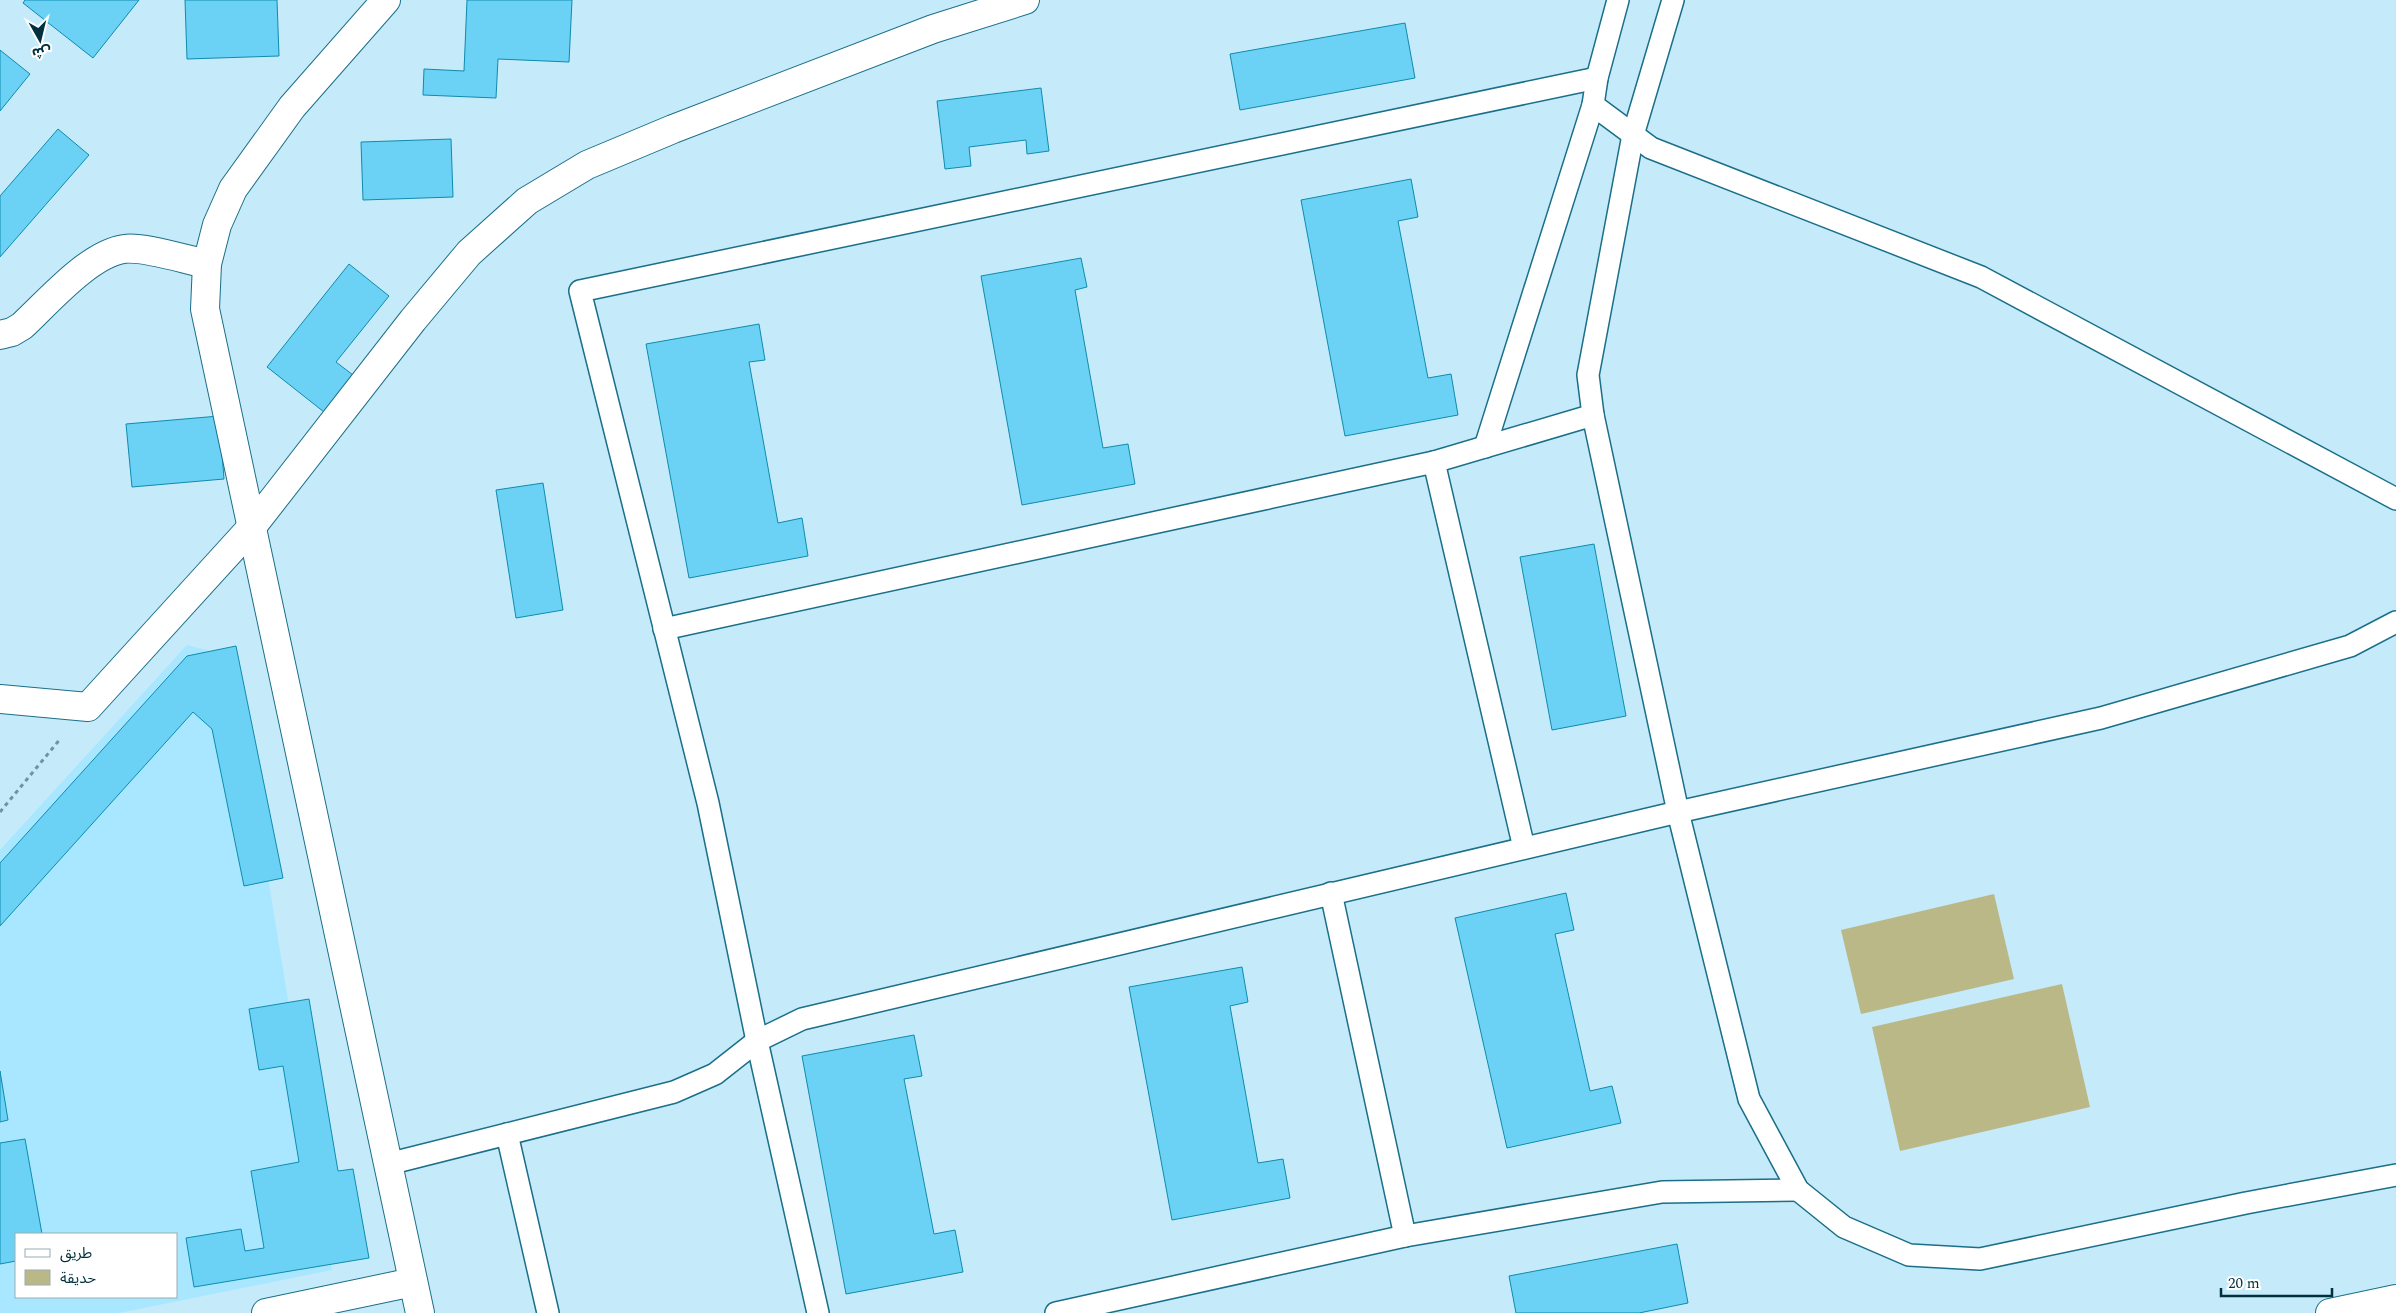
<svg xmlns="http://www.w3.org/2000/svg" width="2396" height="1313" font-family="Spectral,'Noto Sans Arabic',serif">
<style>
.built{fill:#a8e7ff;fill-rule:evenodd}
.green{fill:#bbb888}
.building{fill:#6bd2f6;stroke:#0f8bad}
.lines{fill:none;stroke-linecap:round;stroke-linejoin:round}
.lane-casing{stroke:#1a6f89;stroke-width:24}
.street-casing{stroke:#1a6f89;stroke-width:30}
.secondary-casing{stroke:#1a6f89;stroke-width:30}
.path{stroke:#6b95a3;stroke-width:3;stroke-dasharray:4 4;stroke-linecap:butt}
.lane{stroke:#fff;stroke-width:21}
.street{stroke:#fff;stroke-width:28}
.secondary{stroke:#fff;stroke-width:28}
</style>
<rect width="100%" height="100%" fill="#c5eaf9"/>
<path class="built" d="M187 645 232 657 332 1270 119 1313H0V850ZM16 1234H176V1297H16Z"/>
<g class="green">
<path d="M1994 894 2014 979 1861 1014 1841 930Z"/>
<path d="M2062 984 2090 1107 1900 1151 1872 1027Z"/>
</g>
<g class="building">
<path d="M25 0H139L93 58 23 3Z"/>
<path d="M185 0H277L279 56 187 59Z"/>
<path d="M467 0H572L569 62 498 59 496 98 423 95 424 69 464 71Z"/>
<path d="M1405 23 1415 78 1240 110 1230 54Z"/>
<path d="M0 50 30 74 0 111Z"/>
<path d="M1041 88 1049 151 1027 154 1026 140 969 147 971 166 945 169 937 101Z"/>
<path d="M58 129 89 155 0 257V196Z"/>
<path d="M451 139 453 197 363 200 361 142Z"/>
<path d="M1411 179 1418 217 1398 221 1428 378 1451 374 1458 415 1345 436 1301 200Z"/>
<path d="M1081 258 1087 287 1075 290 1103 448 1128 444 1135 484 1022 505 981 276Z"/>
<path d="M349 264 389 296 336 362 353 375 324 412 267 367Z"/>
<path d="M759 324 765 360 749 362 778 523 802 518 808 556 689 578 646 344Z"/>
<path d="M219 416 224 479 132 487 126 424Z"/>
<path d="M543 483 563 610 516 618 496 490Z"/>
<path d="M1594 544 1626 716 1552 730 1520 557Z"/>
<path d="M236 646 283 878 244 886 212 729 193 712 0 926V863L187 656Z"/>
<path d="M1566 893 1574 930 1555 934 1590 1091 1612 1086 1621 1123 1507 1148 1455 918Z"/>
<path d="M1242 967 1248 1002 1230 1006 1258 1163 1283 1159 1290 1198 1172 1220 1129 987Z"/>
<path d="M309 999 338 1171 353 1169 369 1258 194 1287 186 1238 241 1229 245 1251 264 1248 251 1171 299 1162 283 1066 259 1070 249 1009Z"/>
<path d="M914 1035 922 1076 904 1079 934 1234 955 1230 963 1272 846 1294 802 1056Z"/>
<path d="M0 1071 8 1120 0 1122Z"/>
<path d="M25 1139 42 1234H16V1261L0 1264V1143Z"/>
<path d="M1677 1244 1688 1303 1639 1313H1516L1509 1276Z"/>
</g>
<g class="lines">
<defs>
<g id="lane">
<path d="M1593 105 1651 148 1981 277 2396 499"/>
<path d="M1485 447 1593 105 1597 78 1618 0"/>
<path d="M1434 462 1524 848"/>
<path d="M2396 622 2350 646 2101 718 1678 812 1749 1099 1798 1190 1844 1227 1909 1255 1980 1259 2246 1203 2396 1175"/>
<path d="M664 629 1434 462 1593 415"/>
<path d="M1331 893 1405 1236"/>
<path d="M507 1134 548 1313"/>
<path d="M388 1164 674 1092 715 1074 757 1041 802 1019 1678 812 1593 415 1588 375 1633 135 1673 0"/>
<path d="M818 1313 757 1041 708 803 580 291 1597 78"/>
<path d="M1056 1313 1405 1236 1662 1192 1798 1190"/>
</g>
<g id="street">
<path d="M386 0 292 107 233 189 217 225 207 264 205 309 420 1313"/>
<path d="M0 335 12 332 22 326C48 302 89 254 124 249 144 246 186 260 207 264"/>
<path d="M0 699 88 707 251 528 413 320 469 253 527 201 587 165 673 129 933 29 1025 0"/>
<path d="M266 1313 413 1282"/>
</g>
<path id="secondary" d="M2330 1313 2396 1299"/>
</defs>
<use href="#lane" class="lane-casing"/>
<use href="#street" class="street-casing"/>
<use href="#secondary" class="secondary-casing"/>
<path class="path" d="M0 812 61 738"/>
<use href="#lane" class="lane"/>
<use href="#street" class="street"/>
<use href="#secondary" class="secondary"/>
</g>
<rect x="15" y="1233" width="162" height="65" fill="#ffffff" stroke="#99adb2"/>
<rect x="25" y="1249" width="25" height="8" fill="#ffffff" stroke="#99adb2"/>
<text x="60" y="1258" font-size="15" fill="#01313f">طريق</text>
<rect x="25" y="1270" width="25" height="15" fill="#bbb888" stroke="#99adb2"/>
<text x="60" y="1283" font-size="15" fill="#01313f">حديقة</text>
<g transform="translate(40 40) rotate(172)" stroke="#ffffff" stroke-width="4" paint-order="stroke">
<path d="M0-4L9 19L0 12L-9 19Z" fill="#01313f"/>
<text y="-8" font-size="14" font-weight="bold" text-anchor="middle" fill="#01313f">ش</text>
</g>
<path d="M2221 1288v8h111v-8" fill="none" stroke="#01313f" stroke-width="2.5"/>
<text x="2228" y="1288" font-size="15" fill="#01313f" stroke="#ffffff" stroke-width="4" paint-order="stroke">20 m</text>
</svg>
